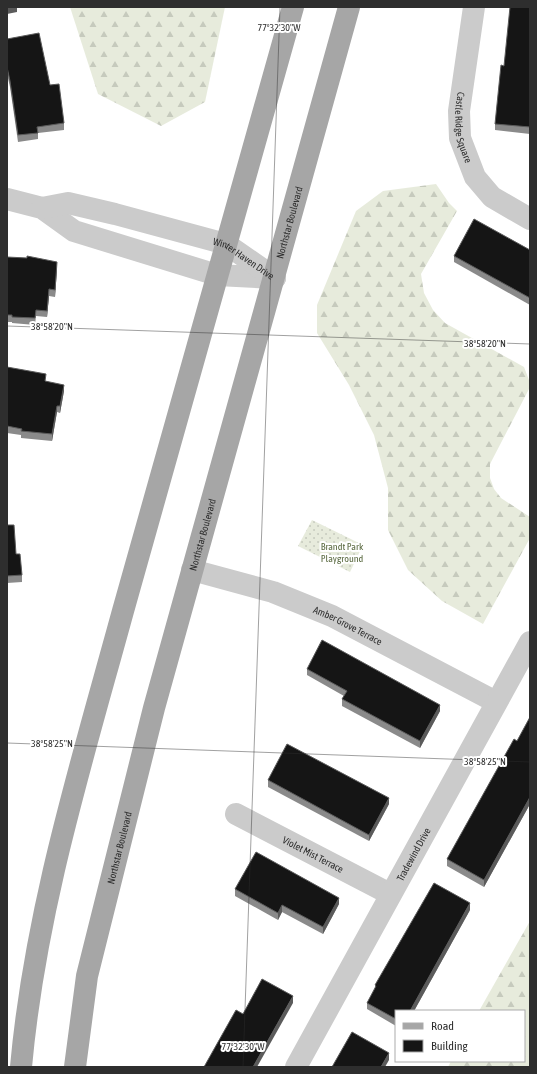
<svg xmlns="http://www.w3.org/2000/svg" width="537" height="1074" font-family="'Asap Condensed',sans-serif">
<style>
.forest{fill:url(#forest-firs)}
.park{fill:url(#park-dots)}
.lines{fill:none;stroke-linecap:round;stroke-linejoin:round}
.minor{stroke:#cbcbcb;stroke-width:22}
.primary{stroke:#a6a6a6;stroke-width:22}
.wall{fill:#8a8a8a}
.shaded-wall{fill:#5b5b5b}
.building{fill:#151515;stroke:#5b5b5b}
.ticks{fill:none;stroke:#2e2e2e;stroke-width:1;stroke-opacity:0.45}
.labels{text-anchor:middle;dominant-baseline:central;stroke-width:4;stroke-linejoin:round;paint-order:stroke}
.street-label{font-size:10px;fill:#2e2e2e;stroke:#fff}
.park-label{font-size:10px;fill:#58683e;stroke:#fff}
.ticks-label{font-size:10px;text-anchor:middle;fill:#2e2e2e;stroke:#fff;stroke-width:4;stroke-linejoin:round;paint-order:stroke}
</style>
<defs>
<pattern id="forest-firs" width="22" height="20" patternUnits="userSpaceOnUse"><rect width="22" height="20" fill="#e7ebdc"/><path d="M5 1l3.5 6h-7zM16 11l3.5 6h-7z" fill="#c6cabd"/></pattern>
<pattern id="park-dots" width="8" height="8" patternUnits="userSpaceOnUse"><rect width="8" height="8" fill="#e7ebdc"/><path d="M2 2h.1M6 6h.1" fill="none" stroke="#c6cabd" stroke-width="1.8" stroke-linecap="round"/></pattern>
</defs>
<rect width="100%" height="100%" fill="#fff"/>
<g class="forest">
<path d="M70 7H225L205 102 161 126 98 94Z"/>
<path d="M436 184 449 203 457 211 421 274 424 293 433 310 445 323 524 367 529 380V389L490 464V478L494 489 501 498 530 517V538L483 624 442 601 408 570 388 530V488L374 435 349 385 317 333V305L356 211 383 191Z"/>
<path d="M530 921V1067H448L451 1061H524V1011H479Z"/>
</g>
<path class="park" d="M312 520 363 545 350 572 298 546Z"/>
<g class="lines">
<g class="minor">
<path id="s1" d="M474 7 459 111 460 138 475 177 492 197 530 219"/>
<path d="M7 199 42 208 74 231 217 275 275 278"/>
<path id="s2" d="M42 208 68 203 115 214 226 244 275 278"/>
<path id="s3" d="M192 570 273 592 332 616 496 702"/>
<path id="s4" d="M236 814 390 894"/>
<path id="s5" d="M296 1067 530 642"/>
</g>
<g class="primary">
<path d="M21 1067C35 911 82 761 123 611 180 410 238 209 293 7"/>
<path id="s6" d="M75 1067 87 976 154 708 349 7"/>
</g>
</g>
<g class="wall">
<path d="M530 7V134L495 130V124L504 66Z"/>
<path d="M7 39 50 85 64 123V130L38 133V139L18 142 10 87 7 74Z"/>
<path d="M530 250V305L454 262V256Z"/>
<path d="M7 257 57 268 55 297 49 296 47 317 36 316 35 325 12 323V322H7Z"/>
<path d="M7 367 46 381 64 391 60 413 57 412 52 441 21 438V435L7 433Z"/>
<path d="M7 525 16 554 22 575V582L7 583Z"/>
<path d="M307 669 440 711 420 748 342 706V699L344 696 307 675Z"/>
<path d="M530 717V804L484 887 447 866V859L517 741Z"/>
<path d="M268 780 389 804 369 841 268 787Z"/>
<path d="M235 889 339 904 323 934 282 912 278 920 235 896Z"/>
<path d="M470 910 414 1011H396V1026L367 1009V1003L375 989V985Z"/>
</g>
<g class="shaded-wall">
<path d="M7 7H17V12L7 14Z"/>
<path d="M57 262V268L55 297V290Z"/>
<path d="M49 289V296L47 317V311Z"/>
<path d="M64 385V391L60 413V406Z"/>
<path d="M57 406V412L52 441V434Z"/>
<path d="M440 705V711L420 748V741Z"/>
<path d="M530 797V804L484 887V880Z"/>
<path d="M389 798V804L369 841V835Z"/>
<path d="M339 898V904L323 934V927Z"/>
<path d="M470 903V910L414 1011H410Z"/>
<path d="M282 905V912L278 920V913Z"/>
<path d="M293 996V1003L257 1067H253Z"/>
<path d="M389 1053V1060L385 1067H381Z"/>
</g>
<g class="building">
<path d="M510 7H530V127L495 124 501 65 504 66Z"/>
<path d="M39 33 50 85 59 84 64 123 37 127 38 133 18 135 10 81 7 67V39Z"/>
<path d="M474 219 530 250V298L454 256Z"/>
<path d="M27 256 57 262 55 290 49 289 47 311 36 310 35 318 12 317V315H7V257L27 258Z"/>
<path d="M7 367 46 374 45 381 64 385 60 406H57L52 434 21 431 22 429 7 426Z"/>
<path d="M7 525H14L16 554H20L22 575 7 576Z"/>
<path d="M322 640 440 705 420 741 342 699 347 691 307 669Z"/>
<path d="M530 717V797L484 880 447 859 514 739 517 741Z"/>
<path d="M287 744 389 798 369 835 268 780Z"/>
<path d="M256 852 339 898 323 927 282 905 278 913 235 889Z"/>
<path d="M434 883 470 903 410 1011H396V1019L367 1003 376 986 375 985Z"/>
<path d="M262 979 293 996 253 1067H204L236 1010 243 1014Z"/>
<path d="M352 1032 389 1053 381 1067H332Z"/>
</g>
<path class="ticks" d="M7 326 530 344M7 743 530 762M243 1067 280 7"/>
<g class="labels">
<g class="street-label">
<text stroke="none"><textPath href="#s1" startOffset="122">Castle Ridge Square</textPath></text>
<text stroke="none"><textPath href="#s6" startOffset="872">Northstar Boulevard</textPath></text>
<text stroke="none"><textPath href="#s2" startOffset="212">Winter Haven Drive</textPath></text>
<text stroke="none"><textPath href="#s6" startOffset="548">Northstar Boulevard</textPath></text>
<text stroke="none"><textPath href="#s3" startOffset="166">Amber Grove Terrace</textPath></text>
<text stroke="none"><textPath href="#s6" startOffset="224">Northstar Boulevard</textPath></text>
<text stroke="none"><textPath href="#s4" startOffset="87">Violet Mist Terrace</textPath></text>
<text stroke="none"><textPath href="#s5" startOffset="243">Tradewind Drive</textPath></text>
</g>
<g class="park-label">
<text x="342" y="546">Brandt Park<tspan x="342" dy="12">Playground</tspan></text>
</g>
</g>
<g class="ticks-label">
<text x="279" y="31">77°32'30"W</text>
<text x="52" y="330">38°58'20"N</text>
<text x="485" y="347">38°58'20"N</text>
<text x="52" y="747">38°58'25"N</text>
<text x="485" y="765">38°58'25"N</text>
<text x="243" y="1050">77°32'30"W</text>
</g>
<rect width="537" height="1074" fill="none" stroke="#2e2e2e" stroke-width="16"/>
<rect x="395" y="1010" width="130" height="52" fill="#ffffff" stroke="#ababab"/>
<rect x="403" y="1023" width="20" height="6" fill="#a6a6a6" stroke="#ababab"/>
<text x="431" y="1030" font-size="12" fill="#2e2e2e">Road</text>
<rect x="403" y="1040" width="20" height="12" fill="#151515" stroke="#ababab"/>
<text x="431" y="1050" font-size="12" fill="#2e2e2e">Building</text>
</svg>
